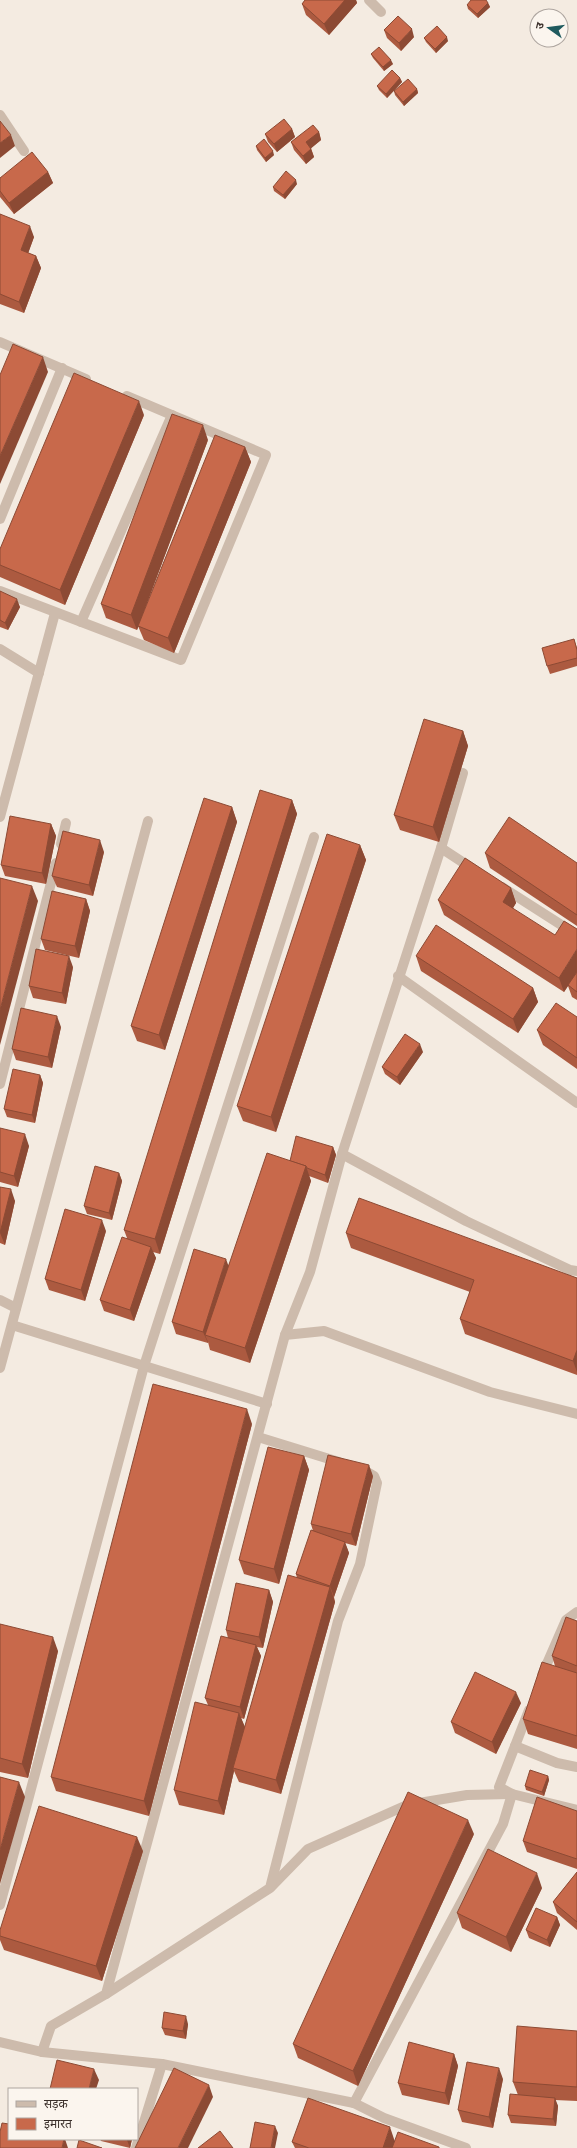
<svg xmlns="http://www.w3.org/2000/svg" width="577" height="2148" font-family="Rubik,'Noto Sans Devanagari',sans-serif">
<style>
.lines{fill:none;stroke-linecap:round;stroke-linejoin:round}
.minor{stroke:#cdbbac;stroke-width:10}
.wall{fill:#ac5a40}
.shaded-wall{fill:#8c4a34}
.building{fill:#c8694b;stroke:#8c4a34}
</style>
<rect width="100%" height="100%" fill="#f4ebe1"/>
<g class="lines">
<g class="minor">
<path d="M369 0 381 12"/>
<path d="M0 115 24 151"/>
<path d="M0 342 86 379"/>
<path d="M0 519 62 368"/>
<path d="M0 591 181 660 266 455 127 396"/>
<path d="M81 622 172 415"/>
<path d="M0 649 39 673"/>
<path d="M0 817 55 613"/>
<path d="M61 844 66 823"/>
<path d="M441 848 473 869"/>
<path d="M502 887 577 935"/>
<path d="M398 976 577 1103"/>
<path d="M0 1084 56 863"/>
<path d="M342 1154 466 1221 570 1270 577 1271"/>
<path d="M0 1300 16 1308"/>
<path d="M12 1325 267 1404"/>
<path d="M285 1335 324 1331 490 1392 577 1414"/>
<path d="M0 1368 148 821"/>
<path d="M258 1437 339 1462"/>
<path d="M542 1675 566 1620 577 1612"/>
<path d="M515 1746 557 1763 577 1767"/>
<path d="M271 1887 308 1849 407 1805 467 1795 512 1794 577 1810"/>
<path d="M0 1905 144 1366 314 837"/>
<path d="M106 1994 270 1888 338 1621 360 1564 377 1483 374 1476 362 1469"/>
<path d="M0 2042 42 2052 162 2064 354 2103 384 2118 466 2148"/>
<path d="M42 2052 51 2026 106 1994 285 1335 310 1272 342 1154 441 848 463 773"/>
<path d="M354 2103 503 1824 512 1794 499 1787 529 1710"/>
<path d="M136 2148 162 2064"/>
</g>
</g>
<g class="wall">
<path d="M305 0H356L357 3 329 35 306 15 302 4Z"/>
<path d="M488 3 490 7 478 18 468 9 467 5Z"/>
<path d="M384 30 414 37 401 51 387 38Z"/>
<path d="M424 38 448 41 436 53 426 42Z"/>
<path d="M371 54 393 64 384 71 373 58Z"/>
<path d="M400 78 402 82 387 98 379 90 377 86Z"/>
<path d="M417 89 418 93 404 106 395 95 394 91Z"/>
<path d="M292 129 295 137 277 152 268 142 265 134Z"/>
<path d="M319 132 321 140 311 148 314 157 306 164 294 150 291 142Z"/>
<path d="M256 146 274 155 266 162 257 150Z"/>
<path d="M48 172 53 183 14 214 0 197V178Z"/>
<path d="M297 184 285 199 274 191 273 187Z"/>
<path d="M0 214 34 237 28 253 36 256 41 268 24 313 0 304Z"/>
<path d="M144 415 65 605 0 577V549Z"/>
<path d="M208 440 137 630 106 618 101 604Z"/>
<path d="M245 447 251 462 174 653 144 640 138 626Z"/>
<path d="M0 591 20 607 8 630 0 627Z"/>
<path d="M574 639 577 648V666L550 674 547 666Z"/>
<path d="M463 731 468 746 439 842 400 830 394 815Z"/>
<path d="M292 800 297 814 160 1254 153 1252 156 1258 134 1321 104 1311 100 1300 127 1238 124 1230Z"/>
<path d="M232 807 237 822 165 1050 137 1041 131 1026Z"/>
<path d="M51 824 56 836 46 884 5 876 1 865Z"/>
<path d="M360 845 366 860 276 1132 243 1121 237 1106Z"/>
<path d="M104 852 93 896 57 887 52 876Z"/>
<path d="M485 853 577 863V926L490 868Z"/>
<path d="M511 888 516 903 513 908 572 979 577 972V1000L572 997 568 986 564 992 444 915 438 900Z"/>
<path d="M86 899 90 911 79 958 45 950 41 939Z"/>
<path d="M416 956 533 988 538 1002 518 1033 421 971Z"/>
<path d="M73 967 66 1004 33 998 29 986Z"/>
<path d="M577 1017V1069L543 1045 537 1030Z"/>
<path d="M61 1027 52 1068 16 1060 12 1049Z"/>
<path d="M423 1052 400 1085 385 1074 382 1067Z"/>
<path d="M40 1075 43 1083 35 1123 7 1117 4 1109Z"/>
<path d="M0 1128 29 1146 18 1187 0 1182Z"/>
<path d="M333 1147 336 1155 328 1183 309 1176 311 1181 250 1363 210 1350 208 1342V1343L176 1334 172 1322 228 1266 290 1161Z"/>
<path d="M119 1173 122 1181 112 1220 87 1214 84 1206Z"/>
<path d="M0 1187 15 1201 5 1245 0 1243Z"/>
<path d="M106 1231 85 1301 49 1290 45 1279Z"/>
<path d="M346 1233 577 1278V1375L465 1334 460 1319 470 1292 351 1248Z"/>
<path d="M252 1424 149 1816 56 1791 51 1777Z"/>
<path d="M304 1456 309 1470 279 1584 244 1574 239 1560Z"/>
<path d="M373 1476 356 1546 345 1543 349 1553 334 1597 335 1602 281 1794 239 1782 234 1771 224 1815 179 1805 174 1790 208 1705 205 1698 228 1638 226 1630 269 1590 273 1602 263 1648 257 1647 261 1656 244 1719 241 1718 245 1728 297 1578 296 1574 313 1531 311 1524Z"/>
<path d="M577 1621V1749L528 1734 523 1719 555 1666 552 1656Z"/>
<path d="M0 1624 58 1651 28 1778 0 1772Z"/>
<path d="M521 1703 496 1754 455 1733 451 1722Z"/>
<path d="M548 1776 549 1780 544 1796 526 1790 525 1786Z"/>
<path d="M577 1811V1869L527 1852 523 1841Z"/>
<path d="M474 1834 358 2086 298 2058 293 2044Z"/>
<path d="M143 1851 102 1981 4 1950 0 1940V1930Z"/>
<path d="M577 1872V1930L557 1913 553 1902Z"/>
<path d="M542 1888 511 1952 462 1928 457 1913Z"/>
<path d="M557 1917 560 1925 550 1947 529 1938 526 1930Z"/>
<path d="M188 2024 186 2039 165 2035 162 2028Z"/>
<path d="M577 2031V2101L555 2100 558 2106 556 2126 511 2123 508 2115 518 2095 513 2082Z"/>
<path d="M454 2054 458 2066 449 2105 402 2095 398 2083Z"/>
<path d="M503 2079 493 2128 462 2122 458 2110Z"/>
<path d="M100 2139H132L130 2148 101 2141Z"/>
<path d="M395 2141 440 2148H295L292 2142Z"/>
</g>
<g class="shaded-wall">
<path d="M345 0H356L357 3 329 35 324 24Z"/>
<path d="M488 3 490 7 478 18 477 14Z"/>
<path d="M412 29 414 37 401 51 399 43Z"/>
<path d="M447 37 448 41 436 53 435 49Z"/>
<path d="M391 60 393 64 384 71 383 67Z"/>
<path d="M400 78 402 82 387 98 386 94Z"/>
<path d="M417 89 418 93 404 106 403 102Z"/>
<path d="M292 129 295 137 277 152 274 144Z"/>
<path d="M319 132 321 140 309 150 306 142Z"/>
<path d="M11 135 15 146 0 158V143Z"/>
<path d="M311 149 314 157 306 164 303 156Z"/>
<path d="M273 151 274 155 266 162 265 158Z"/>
<path d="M48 172 53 183 14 214 9 203Z"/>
<path d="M296 180 297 184 285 199 283 195Z"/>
<path d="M30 226 34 237 25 262 21 250Z"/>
<path d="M36 256 41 268 24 313 19 302Z"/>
<path d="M43 357 48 372 0 484V456Z"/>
<path d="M139 401 144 415 65 605 60 590Z"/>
<path d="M203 425 208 440 137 630 131 615Z"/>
<path d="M245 447 251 462 174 653 168 638Z"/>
<path d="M17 599 20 607 8 630 5 623Z"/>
<path d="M463 731 468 746 439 842 433 827Z"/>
<path d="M292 800 297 814 160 1254 155 1239Z"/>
<path d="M232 807 237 822 165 1050 159 1035Z"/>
<path d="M51 824 56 836 46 884 42 873Z"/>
<path d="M100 840 104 852 93 896 89 885Z"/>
<path d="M360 845 366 860 276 1132 271 1117Z"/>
<path d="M32 886 38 901 0 1045V1010Z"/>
<path d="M511 888 516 903 508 916 503 902Z"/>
<path d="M86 899 90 911 79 958 75 946Z"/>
<path d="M577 949V972L564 992 559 978Z"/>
<path d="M69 956 73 967 66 1004 62 993Z"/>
<path d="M533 988 538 1002 518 1033 513 1019Z"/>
<path d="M57 1016 61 1027 52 1068 48 1057Z"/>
<path d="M420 1044 423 1052 400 1085 397 1077Z"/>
<path d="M40 1075 43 1083 35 1123 32 1115Z"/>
<path d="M25 1134 29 1146 18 1187 14 1176Z"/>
<path d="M333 1147 336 1155 328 1183 325 1175Z"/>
<path d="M306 1166 311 1181 250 1363 245 1348Z"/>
<path d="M119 1173 122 1181 112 1220 109 1213Z"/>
<path d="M11 1189 15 1201 5 1245 0 1233Z"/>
<path d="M102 1220 106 1231 85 1301 81 1290Z"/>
<path d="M151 1247 156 1258 134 1321 130 1310Z"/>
<path d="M226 1259 230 1270 205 1335 208 1342V1343L203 1332Z"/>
<path d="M577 1350V1372L573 1361Z"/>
<path d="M247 1409 252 1424 149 1816 144 1801Z"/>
<path d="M304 1456 309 1470 279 1584 274 1569Z"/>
<path d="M369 1465 373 1476 356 1546 351 1534Z"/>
<path d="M345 1542 349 1553 334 1597 330 1586Z"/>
<path d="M330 1587 335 1602 281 1794 276 1780Z"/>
<path d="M269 1590 273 1602 263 1648 259 1637Z"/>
<path d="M53 1637 58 1651 28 1778 22 1764Z"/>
<path d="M256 1645 261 1656 244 1719 240 1707Z"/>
<path d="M516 1692 521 1703 496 1754 492 1742Z"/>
<path d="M239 1713 245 1727 233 1768 234 1771 224 1815 218 1801Z"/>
<path d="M548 1776 549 1780 544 1796 542 1792Z"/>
<path d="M19 1782 25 1797 0 1884V1850Z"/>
<path d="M468 1820 474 1834 358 2086 353 2071Z"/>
<path d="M137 1837 143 1851 102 1981 96 1966Z"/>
<path d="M537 1873 542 1888 511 1952 506 1937Z"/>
<path d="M557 1917 560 1925 550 1947 547 1940Z"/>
<path d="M186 2016 188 2024 186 2039 183 2031Z"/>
<path d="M454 2054 458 2066 449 2105 445 2093Z"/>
<path d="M499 2068 503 2079 493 2128 489 2117Z"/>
<path d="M94 2069 99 2080 96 2089H89Z"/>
<path d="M209 2085 213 2097 188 2148H178Z"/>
<path d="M555 2098 558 2106 556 2126 553 2119Z"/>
<path d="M275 2126 278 2133 275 2148H271Z"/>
<path d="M390 2127 395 2142 393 2148H383Z"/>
<path d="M64 2139H65L68 2148H62Z"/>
<path d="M127 2139H132L130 2148 127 2140Z"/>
</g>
<g class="building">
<path d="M305 0H345L324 24 302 4Z"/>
<path d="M471 0H486L488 3 477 14 467 5Z"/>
<path d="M398 16 412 29 399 43 384 30Z"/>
<path d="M437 26 447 37 435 49 424 38Z"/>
<path d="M379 47 391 60 383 67 371 54Z"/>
<path d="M392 70 400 78 386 94 377 86Z"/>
<path d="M408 79 417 89 403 102 394 91Z"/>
<path d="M284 119 292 129 274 144 265 134Z"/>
<path d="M0 121 11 135 0 143Z"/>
<path d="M313 125 319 132 306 142 311 149 303 156 291 142Z"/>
<path d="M264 139 273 151 265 158 256 146Z"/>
<path d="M32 152 48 172 9 203 0 191V178Z"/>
<path d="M286 171 296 180 283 195 273 187Z"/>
<path d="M0 214 30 226 21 250 36 256 19 302 0 294Z"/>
<path d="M13 344 43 357 0 456V375Z"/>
<path d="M74 373 139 401 60 590 0 565V549Z"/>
<path d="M172 414 203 425 131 615 101 604Z"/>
<path d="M215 435 245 447 168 638 138 626Z"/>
<path d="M0 591 17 599 5 623 0 620Z"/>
<path d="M574 639 577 650V658L547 666 542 648Z"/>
<path d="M424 719 463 731 433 827 394 815Z"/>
<path d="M260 790 292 800 155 1239 124 1230Z"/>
<path d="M204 798 232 807 159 1035 131 1026Z"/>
<path d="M10 816 51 824 42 873 1 865Z"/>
<path d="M509 817 577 863V915L485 853Z"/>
<path d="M63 831 100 840 89 885 52 876Z"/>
<path d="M327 834 360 845 271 1117 237 1106Z"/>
<path d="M465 858 511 888 503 902 555 935 564 921 577 929V949L559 978 438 900Z"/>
<path d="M0 878 32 886 0 1010Z"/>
<path d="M52 891 86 899 75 946 41 939Z"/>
<path d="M436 925 533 988 513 1019 416 956Z"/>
<path d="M36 949 69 956 62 993 29 986Z"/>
<path d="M577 972V992L568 985Z"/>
<path d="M556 1003 577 1017V1058L537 1030Z"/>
<path d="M21 1008 57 1016 48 1057 12 1049Z"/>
<path d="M405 1034 420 1044 397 1077 382 1067Z"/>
<path d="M13 1069 40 1075 32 1115 4 1109Z"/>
<path d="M0 1128 25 1134 14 1176 0 1172Z"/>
<path d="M296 1136 333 1147 325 1175 307 1168 306 1166 290 1161Z"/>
<path d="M267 1153 306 1166 245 1348 205 1335Z"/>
<path d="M95 1166 119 1173 109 1213 84 1206Z"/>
<path d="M0 1187 11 1189 0 1233Z"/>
<path d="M359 1198 577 1278V1350L573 1361 460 1319 474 1280 346 1233Z"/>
<path d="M65 1209 102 1220 81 1290 45 1279Z"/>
<path d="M122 1237 151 1247 130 1310 100 1300Z"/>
<path d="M194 1249 226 1259 203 1332 172 1322Z"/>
<path d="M153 1384 247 1409 144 1801 51 1777Z"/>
<path d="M268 1447 304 1456 274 1569 239 1560Z"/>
<path d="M328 1455 369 1465 351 1534 311 1524Z"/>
<path d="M311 1530 345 1542 330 1586 296 1574Z"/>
<path d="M288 1575 330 1587 276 1780 233 1768Z"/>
<path d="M236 1583 269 1590 259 1637 226 1630Z"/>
<path d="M566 1617 577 1621V1666L552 1656Z"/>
<path d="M0 1624 53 1637 22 1764 0 1758Z"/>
<path d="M221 1636 256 1645 240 1707 205 1698Z"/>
<path d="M542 1662 577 1673V1736L523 1719Z"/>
<path d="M475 1672 516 1692 492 1742 451 1722Z"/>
<path d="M195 1702 239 1713 218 1801 174 1790Z"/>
<path d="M530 1770 548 1776 542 1792 525 1786Z"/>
<path d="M0 1777 19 1782 0 1850Z"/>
<path d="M408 1792 468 1820 353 2071 293 2044Z"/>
<path d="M537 1797 577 1811V1859L523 1841Z"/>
<path d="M39 1806 137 1837 96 1966 0 1936V1930Z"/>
<path d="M488 1849 537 1873 506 1937 457 1913Z"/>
<path d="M577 1872V1922L553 1902Z"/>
<path d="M536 1908 557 1917 547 1940 526 1930Z"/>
<path d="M164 2012 186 2016 183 2031 162 2028Z"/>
<path d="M517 2026 577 2031V2087L513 2082Z"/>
<path d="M409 2042 454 2054 445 2093 398 2083Z"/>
<path d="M57 2060 94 2069 89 2089H50Z"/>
<path d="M467 2062 499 2068 489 2117 458 2110Z"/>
<path d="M174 2068 209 2085 178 2148H135Z"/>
<path d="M510 2094 555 2098 553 2119 508 2115Z"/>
<path d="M308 2098 390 2127 383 2148H309L292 2142Z"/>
<path d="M255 2122 275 2126 271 2148H250Z"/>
<path d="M2 2123 9 2124V2139H64L62 2148H0V2132Z"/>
<path d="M220 2131 233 2148H198Z"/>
<path d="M398 2132 439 2147V2148H392Z"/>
<path d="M79 2140 102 2148H77Z"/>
</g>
<rect x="8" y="2088" width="130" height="52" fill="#fbf5ee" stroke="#aea6a0"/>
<rect x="16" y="2101" width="20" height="6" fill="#cdbbac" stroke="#aea6a0"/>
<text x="44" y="2108" font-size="12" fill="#3b302b">सड़क</text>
<rect x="16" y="2118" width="20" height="12" fill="#c8694b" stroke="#aea6a0"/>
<text x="44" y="2128" font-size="12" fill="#3b302b">इमारत</text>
<g transform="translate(549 28) rotate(284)"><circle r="19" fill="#fbf5ee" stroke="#aea6a0"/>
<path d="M0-3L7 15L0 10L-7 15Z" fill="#1f5a5e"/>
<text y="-6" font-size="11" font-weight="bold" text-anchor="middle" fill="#3b302b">उ</text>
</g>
</svg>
